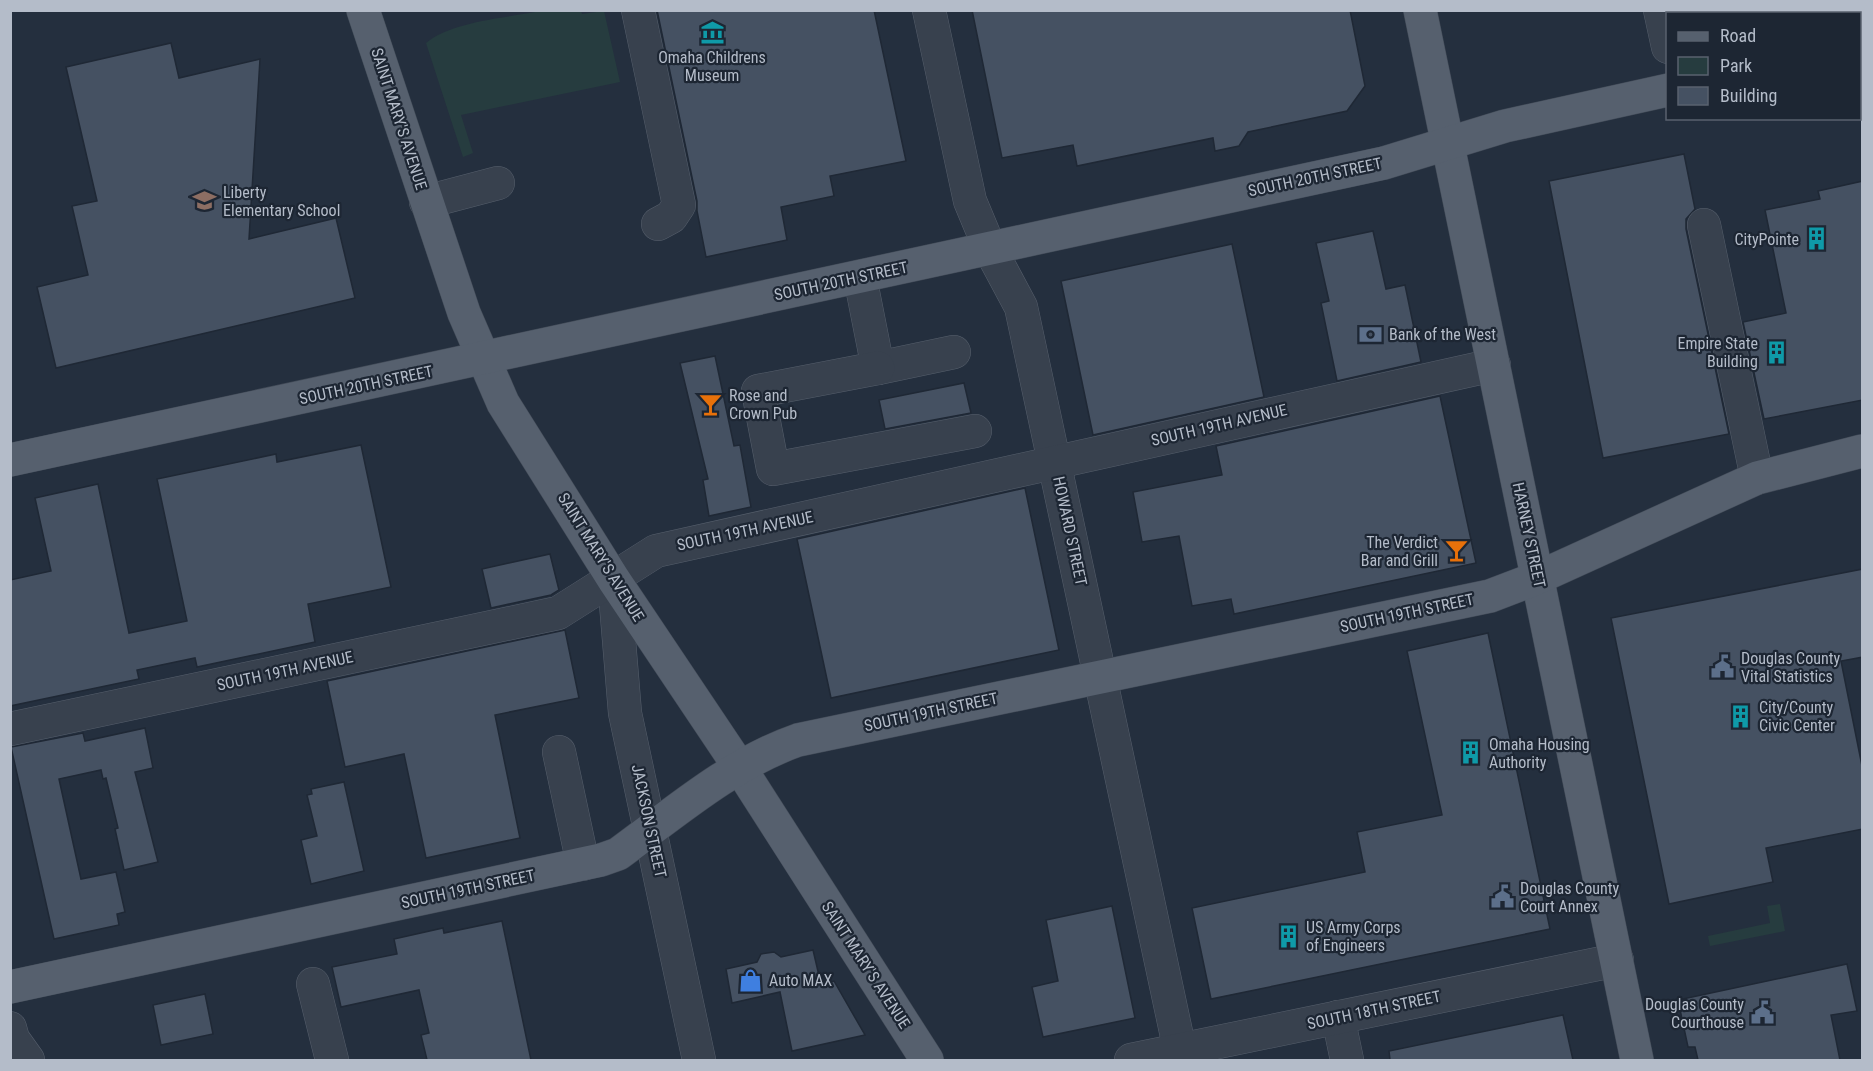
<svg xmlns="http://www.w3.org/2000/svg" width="1873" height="1071" font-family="'Roboto Condensed',sans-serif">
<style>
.green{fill:#263c3f}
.building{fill:#455162;stroke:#1f2835;stroke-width:1.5}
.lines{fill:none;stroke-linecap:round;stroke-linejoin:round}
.minor-casing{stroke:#565f6c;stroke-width:34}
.major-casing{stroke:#414a57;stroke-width:34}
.minor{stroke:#38414e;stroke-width:33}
.major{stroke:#56606e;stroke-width:33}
.labels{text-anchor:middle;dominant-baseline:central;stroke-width:4.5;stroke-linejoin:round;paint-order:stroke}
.poi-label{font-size:16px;fill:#b4bcc9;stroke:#1d2633;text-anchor:start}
.street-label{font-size:16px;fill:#b4bcc9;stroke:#1d2633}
</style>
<rect width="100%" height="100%" fill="#242f3e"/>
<g class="green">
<path d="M540 11H581L582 14 604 11 620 82 461 115 473 153 463 157 426 43C452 21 507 18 540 11Z"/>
<path d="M1780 904 1785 931 1710 946 1708 936 1770 923 1767 906Z"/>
</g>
<g class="building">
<path d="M657 10H874L906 161 830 176 834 196 781 207 787 240 706 257 697 211V201Z"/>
<path d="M972 10H1350L1365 86 1347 111 1248 132 1239 146 1215 151 1213 138 1077 166 1073 145 1002 158Z"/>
<path d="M171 43 179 78 260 59 249 239 336 218 355 298 56 368 37 287 88 275 72 206 97 201 66 67Z"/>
<path d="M1684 154 1695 209 1686 219V229L1729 434 1603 458 1549 181Z"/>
<path d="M1863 181V400L1764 419 1743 322 1786 313 1765 210 1820 199 1818 191Z"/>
<path d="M1373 231 1386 289 1405 285 1421 362 1337 381 1321 303 1329 301 1316 243Z"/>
<path d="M1232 244 1264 397 1093 435 1061 281Z"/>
<path d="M715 356 734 446 740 445 751 507 709 516 703 480 708 479 680 363Z"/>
<path d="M964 383 971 413 885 429 879 400Z"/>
<path d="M1440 396 1476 563 1234 614 1231 599 1192 606 1179 536 1142 542 1133 492 1222 475 1216 446Z"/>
<path d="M361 445 391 587 308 604 315 642 197 667 195 658 137 670 139 679 10 706V580L51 571 35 498 98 484 129 633 187 621 157 479 276 454 277 462Z"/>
<path d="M1025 488 1059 650 831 698 797 539Z"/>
<path d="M550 554 559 590 551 595 491 608 482 569Z"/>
<path d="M1863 569V657L1841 661 1863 771V829L1766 848 1773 882 1669 904 1611 618Z"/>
<path d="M565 630 579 698 495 715 520 838 426 858 404 754 345 767 327 681Z"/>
<path d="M1488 633 1550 929 1211 999 1192 908 1365 872 1357 832 1442 815 1407 651Z"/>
<path d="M145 728 153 768 135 772 158 862 124 870 115 829 118 828 106 778 103 779 101 770 59 779 81 879 116 872 125 912 117 914 119 925 54 939 11 747 83 733 85 741Z"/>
<path d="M344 782 364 871 311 884 301 840 317 836 307 795 312 794 311 789Z"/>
<path d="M1112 906 1135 1018 1043 1037 1032 987 1058 981 1046 920Z"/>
<path d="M502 921 531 1060H427L421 1035 429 1033 419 990 341 1007 332 967 397 954 394 939 443 928 444 933Z"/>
<path d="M813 950 821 984 834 981 865 1035 792 1051 780 992 732 1003 726 969 757 962 761 954 774 952 781 957Z"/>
<path d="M1847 964 1857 1011 1831 1015 1840 1060H1698L1695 1047H1688L1678 1000Z"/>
<path d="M205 994 213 1034 161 1045 153 1005Z"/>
<path d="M1563 1015 1573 1060H1390L1389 1051Z"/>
</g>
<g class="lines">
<defs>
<g id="minor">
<path d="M638 10 679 205 671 217 658 224"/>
<path d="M929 10 970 201 990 249 1021 307 1182 1060"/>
<path d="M1660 10 1668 47"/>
<path d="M426 202 498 183"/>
<path d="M1704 225 1757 478"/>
<path d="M860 277 878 368 954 352"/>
<path d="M878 368 758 391 773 469 975 431"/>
<path d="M614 580 625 713 699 1060"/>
<path d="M10 729 558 613 656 551 1494 365"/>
<path d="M559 752 583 864"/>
<path d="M313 984 332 1060"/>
<path d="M1338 1017 1347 1060"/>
<path d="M10 1028 13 1039 28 1060"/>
<path d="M1131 1060 1617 960"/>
</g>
<g id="major">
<path d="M363 10 464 313 503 403 614 580 740 768 927 1060"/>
<path d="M1420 10 1637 1060"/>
<path d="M1860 49 1862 48"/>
<path d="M10 460 1384 163 1505 126 1668 90"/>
<path d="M10 987 601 860 618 854C674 813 732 763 798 740L1490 596 1537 578 1757 478 1862 451"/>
</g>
</defs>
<use href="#minor" class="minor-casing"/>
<use href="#major" class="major-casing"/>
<use href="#minor" class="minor"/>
<use href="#major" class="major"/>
</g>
<defs>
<symbol id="museum-bare" viewBox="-9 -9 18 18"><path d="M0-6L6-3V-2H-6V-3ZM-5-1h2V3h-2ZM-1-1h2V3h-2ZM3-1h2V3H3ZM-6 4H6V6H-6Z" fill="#0f9aa8" stroke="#1d2633" stroke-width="2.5" paint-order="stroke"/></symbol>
<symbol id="school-bare" viewBox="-9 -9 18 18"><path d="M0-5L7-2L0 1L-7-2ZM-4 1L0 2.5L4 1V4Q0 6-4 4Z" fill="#8d6e63" stroke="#1d2633" stroke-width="2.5" paint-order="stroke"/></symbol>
<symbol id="building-bare" viewBox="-9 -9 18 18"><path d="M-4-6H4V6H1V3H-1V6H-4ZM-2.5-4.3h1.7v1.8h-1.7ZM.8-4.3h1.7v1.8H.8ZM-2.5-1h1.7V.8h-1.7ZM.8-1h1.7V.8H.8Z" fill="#0f9aa8" stroke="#1d2633" stroke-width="2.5" paint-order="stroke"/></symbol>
<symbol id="bank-bare" viewBox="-9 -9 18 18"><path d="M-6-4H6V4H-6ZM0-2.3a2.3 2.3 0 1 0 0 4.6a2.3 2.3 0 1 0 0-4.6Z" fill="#5c6f8a" stroke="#1d2633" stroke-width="2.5" paint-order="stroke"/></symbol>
<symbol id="bar-bare" viewBox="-9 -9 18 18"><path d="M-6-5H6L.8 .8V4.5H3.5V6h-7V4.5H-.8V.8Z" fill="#e8710a" stroke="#1d2633" stroke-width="2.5" paint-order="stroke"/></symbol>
<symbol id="civic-bare" viewBox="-9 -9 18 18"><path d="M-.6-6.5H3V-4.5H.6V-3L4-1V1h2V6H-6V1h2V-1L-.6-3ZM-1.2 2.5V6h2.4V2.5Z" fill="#5c6f8a" stroke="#1d2633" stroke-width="2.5" paint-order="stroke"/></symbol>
<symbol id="shop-bare" viewBox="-9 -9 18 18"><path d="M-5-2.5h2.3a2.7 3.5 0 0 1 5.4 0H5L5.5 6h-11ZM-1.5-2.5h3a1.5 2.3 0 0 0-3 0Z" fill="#3f7fe0" stroke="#1d2633" stroke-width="2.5" paint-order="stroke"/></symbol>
</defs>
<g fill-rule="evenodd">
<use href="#museum-bare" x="696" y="16" width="33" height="33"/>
<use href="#school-bare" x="188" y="184" width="33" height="33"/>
<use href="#building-bare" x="1800" y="222" width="33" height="33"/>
<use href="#bank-bare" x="1354" y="318" width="33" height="33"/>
<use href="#building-bare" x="1760" y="336" width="33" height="33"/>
<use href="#bar-bare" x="694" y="388" width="33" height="33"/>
<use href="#bar-bare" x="1440" y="534" width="33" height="33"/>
<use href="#civic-bare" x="1706" y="650" width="33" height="33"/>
<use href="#building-bare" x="1724" y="700" width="33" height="33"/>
<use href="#building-bare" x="1454" y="736" width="33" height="33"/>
<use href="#civic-bare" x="1486" y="880" width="33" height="33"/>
<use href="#building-bare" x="1272" y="920" width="33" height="33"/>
<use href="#shop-bare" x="734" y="964" width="33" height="33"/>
<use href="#civic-bare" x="1746" y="996" width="33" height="33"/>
</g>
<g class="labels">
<g class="poi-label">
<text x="712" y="57" text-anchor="middle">Omaha Childrens<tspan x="712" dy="18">Museum</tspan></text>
<text x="223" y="192">Liberty<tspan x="223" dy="18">Elementary School</tspan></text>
<text x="1799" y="239" text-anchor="end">CityPointe</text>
<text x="1389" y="334">Bank of the West</text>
<text x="1758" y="343" text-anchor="end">Empire State<tspan x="1758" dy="18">Building</tspan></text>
<text x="729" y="395">Rose and<tspan x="729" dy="18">Crown Pub</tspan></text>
<text x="1438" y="542" text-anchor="end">The Verdict<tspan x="1438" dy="18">Bar and Grill</tspan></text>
<text x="1741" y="658">Douglas County<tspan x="1741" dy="18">Vital Statistics</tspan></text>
<text x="1759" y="707">City/County<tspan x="1759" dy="18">Civic Center</tspan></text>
<text x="1489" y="744">Omaha Housing<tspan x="1489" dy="18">Authority</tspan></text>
<text x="1520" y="888">Douglas County<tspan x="1520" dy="18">Court Annex</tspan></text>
<text x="1306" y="927">US Army Corps<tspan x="1306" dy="18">of Engineers</tspan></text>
<text x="769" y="980">Auto MAX</text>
<text x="1744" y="1004" text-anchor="end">Douglas County<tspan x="1744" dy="18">Courthouse</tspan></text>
</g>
<g class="street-label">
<text transform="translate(399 119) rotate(72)">SAINT MARY'S AVENUE</text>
<text transform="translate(1315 177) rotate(-12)">SOUTH 20TH STREET</text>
<text transform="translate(841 281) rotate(-12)">SOUTH 20TH STREET</text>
<text transform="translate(366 385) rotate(-12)">SOUTH 20TH STREET</text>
<text transform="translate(1219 425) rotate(-13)">SOUTH 19TH AVENUE</text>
<text transform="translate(745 531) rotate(-12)">SOUTH 19TH AVENUE</text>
<text transform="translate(1070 531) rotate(78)">HOWARD STREET</text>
<text transform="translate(1529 535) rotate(78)">HARNEY STREET</text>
<text transform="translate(601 557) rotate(58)">SAINT MARY'S AVENUE</text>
<text transform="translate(1407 613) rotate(-12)">SOUTH 19TH STREET</text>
<text transform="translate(285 671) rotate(-12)">SOUTH 19TH AVENUE</text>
<text transform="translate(931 712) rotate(-12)">SOUTH 19TH STREET</text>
<text transform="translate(649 821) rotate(78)">JACKSON STREET</text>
<text transform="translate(468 889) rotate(-12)">SOUTH 19TH STREET</text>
<text transform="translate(866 965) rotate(57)">SAINT MARY'S AVENUE</text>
<text transform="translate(1374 1010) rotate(-12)">SOUTH 18TH STREET</text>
</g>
</g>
<rect width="1873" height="1071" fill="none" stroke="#b4bcc9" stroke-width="24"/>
<rect x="1666" y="12" width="195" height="108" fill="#1d2633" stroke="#59626f" stroke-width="1.5"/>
<rect x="1678" y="32" width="30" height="9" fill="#56606e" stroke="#59626f" stroke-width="1.5"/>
<text x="1720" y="42" font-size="18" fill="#b4bcc9">Road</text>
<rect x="1678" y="57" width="30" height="18" fill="#263c3f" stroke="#59626f" stroke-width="1.5"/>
<text x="1720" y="72" font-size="18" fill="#b4bcc9">Park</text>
<rect x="1678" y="87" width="30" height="18" fill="#455162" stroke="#59626f" stroke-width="1.5"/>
<text x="1720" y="102" font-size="18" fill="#b4bcc9">Building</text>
</svg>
